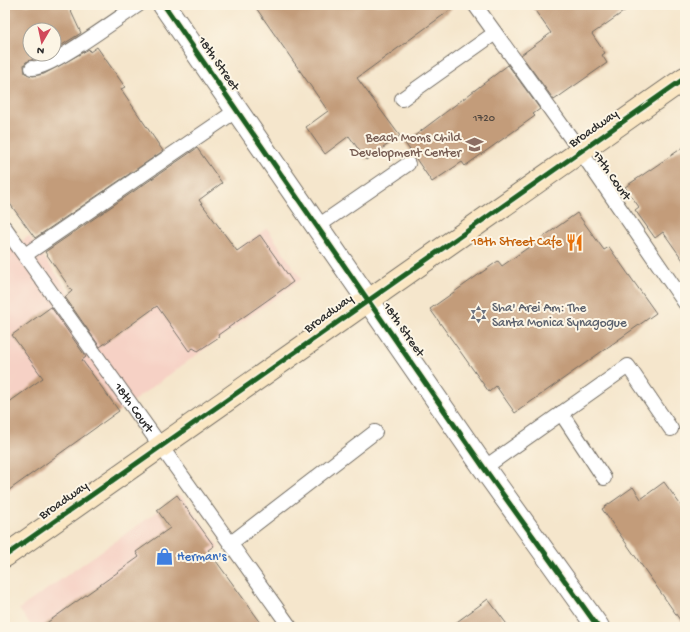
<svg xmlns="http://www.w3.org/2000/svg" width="690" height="632" font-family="'Gochi Hand',sans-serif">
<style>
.built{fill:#f6d1c5}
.building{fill:#c39c7a}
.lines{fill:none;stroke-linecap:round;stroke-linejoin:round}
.lane-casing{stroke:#726c63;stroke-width:16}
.street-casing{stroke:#726c63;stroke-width:24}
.secondary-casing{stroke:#726c63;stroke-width:24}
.lane{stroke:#fff;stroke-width:14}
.street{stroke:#fff;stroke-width:22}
.secondary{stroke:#fbe7c3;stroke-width:22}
.cycleway-casing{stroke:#fcf5e5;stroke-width:8}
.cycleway{stroke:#1b5e20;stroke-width:5}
.labels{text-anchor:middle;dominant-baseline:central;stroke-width:4;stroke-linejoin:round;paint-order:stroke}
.number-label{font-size:11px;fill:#51473f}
.street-label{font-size:13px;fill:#2b2b2b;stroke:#fcf5e5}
.education-label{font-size:13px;fill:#785e54;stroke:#fcf5e5;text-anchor:end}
.food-label{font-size:13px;fill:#c56008;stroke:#fcf5e5;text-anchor:end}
.worship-label{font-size:13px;fill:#5b616d;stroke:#fcf5e5;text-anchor:start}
.shop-label{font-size:13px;fill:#366cbe;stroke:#fcf5e5;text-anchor:start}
</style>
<rect width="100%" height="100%" fill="#fcf5e5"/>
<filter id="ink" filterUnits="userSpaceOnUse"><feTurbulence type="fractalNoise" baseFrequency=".025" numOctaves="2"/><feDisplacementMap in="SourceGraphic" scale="8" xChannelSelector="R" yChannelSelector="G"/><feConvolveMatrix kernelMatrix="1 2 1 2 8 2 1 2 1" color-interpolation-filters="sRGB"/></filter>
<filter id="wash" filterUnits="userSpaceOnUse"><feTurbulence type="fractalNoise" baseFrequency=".012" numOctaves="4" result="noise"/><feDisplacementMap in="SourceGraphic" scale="16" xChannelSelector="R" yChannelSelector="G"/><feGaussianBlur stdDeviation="0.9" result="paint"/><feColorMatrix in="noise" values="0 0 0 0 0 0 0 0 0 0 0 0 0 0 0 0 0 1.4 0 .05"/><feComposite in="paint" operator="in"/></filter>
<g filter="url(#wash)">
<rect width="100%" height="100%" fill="#f5e6cc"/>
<g class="built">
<path d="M267 228 301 279 5 494V252L29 236 106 343Z"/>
<path d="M181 495 219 547 107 627H32L19 609Z"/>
</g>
<g id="blocks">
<g class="building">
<path d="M5 5H68L81 33 54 50V30H30V54H47L26 62 24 65 25 73 33 76 44 74 89 49 90 52 97 47 125 87 121 89 163 151 35 238 5 197Z"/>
<path d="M254 5H457L357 78 400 136 366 160 349 136 325 154 306 127 328 111Z"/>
<path d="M531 5H633L592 34 605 53 602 55 607 63 554 100 521 55 551 33Z"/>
<path d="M508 65 540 109 533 114 535 116 465 166 462 162 432 182 405 143Z"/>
<path d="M685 146V263L663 232 655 238 635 210 639 207 625 187Z"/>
<path d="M197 148 222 183 199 200 237 251 260 235 293 282 218 335 219 337 198 351 193 348 189 351 157 306 100 347 65 297 72 291 45 252Z"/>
<path d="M577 213 604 250 609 247 656 313 515 413 496 386 489 392 430 309 498 261 502 266Z"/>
<path d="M51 307 86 357 82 360 119 411 5 493V405L43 378 12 335Z"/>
<path d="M664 482 685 511V627L602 509 633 487 641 499Z"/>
<path d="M177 495 214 546 208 550 264 627H41L139 557 136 552 170 528 157 510Z"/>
<path d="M488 599 509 627H450Z"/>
</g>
</g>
</g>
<g filter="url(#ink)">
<use href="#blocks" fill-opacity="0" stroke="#726c63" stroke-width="1"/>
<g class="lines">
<defs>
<g id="lane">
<path d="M475 5 581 152 685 303"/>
<path d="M32 68C47 71 121 16 138 5"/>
<path d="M402 99 495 33"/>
<path d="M318 226 408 164"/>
<path id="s1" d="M5 228 290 627"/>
<path d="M25 255 237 110"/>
<path d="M561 413 604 478"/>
<path d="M484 468 628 366 671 429"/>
<path d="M231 543 375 432"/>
</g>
<path id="street" d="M164 5 484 468 598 627"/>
<path id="secondary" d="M5 556 685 78"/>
</defs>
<use href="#lane" class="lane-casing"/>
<use href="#street" class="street-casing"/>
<use href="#secondary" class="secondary-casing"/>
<use href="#lane" class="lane"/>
<use href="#street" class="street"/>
<use href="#secondary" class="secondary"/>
<defs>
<g id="cycleway">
<path d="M164 5 484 468 598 627"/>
<path d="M5 556 685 78"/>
</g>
</defs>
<use href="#cycleway" class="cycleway-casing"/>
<use href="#cycleway" class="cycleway"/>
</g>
</g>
<defs>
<symbol id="school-bare" viewBox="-9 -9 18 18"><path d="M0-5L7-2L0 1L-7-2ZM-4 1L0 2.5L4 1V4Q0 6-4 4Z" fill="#8d6e63" stroke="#fcf5e5" stroke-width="2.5" paint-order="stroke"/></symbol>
<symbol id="restaurant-bare" viewBox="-9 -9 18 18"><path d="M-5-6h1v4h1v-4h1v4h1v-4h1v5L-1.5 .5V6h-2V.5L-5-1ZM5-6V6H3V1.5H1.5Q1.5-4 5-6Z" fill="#e8710a" stroke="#fcf5e5" stroke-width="2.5" paint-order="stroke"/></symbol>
<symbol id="synagogue-bare" viewBox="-9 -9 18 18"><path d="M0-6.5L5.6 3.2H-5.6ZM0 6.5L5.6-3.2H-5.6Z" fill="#6b7280" stroke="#fcf5e5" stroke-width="2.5" paint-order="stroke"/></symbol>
<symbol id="shop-bare" viewBox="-9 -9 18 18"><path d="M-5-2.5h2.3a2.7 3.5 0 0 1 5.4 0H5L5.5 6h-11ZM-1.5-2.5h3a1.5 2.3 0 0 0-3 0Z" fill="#3f7fe0" stroke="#fcf5e5" stroke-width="2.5" paint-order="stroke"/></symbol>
</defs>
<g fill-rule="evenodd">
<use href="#school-bare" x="462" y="132" width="25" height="25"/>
<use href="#restaurant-bare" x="562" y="230" width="25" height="25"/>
<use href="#synagogue-bare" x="466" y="302" width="25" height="25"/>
<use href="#shop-bare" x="152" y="544" width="25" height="25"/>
</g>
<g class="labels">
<g class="number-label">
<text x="484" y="119">1720</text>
</g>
<g class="street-label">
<text transform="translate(218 64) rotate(55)">18th Street</text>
<text transform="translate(594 129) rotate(-35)">Broadway</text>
<text transform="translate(611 176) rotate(55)">17th Court</text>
<text transform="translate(329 314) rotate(-36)">Broadway</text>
<text transform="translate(403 330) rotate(55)">18th Street</text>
<text stroke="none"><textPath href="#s1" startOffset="221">18th Court</textPath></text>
<text transform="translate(64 501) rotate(-35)">Broadway</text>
</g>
<g class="education-label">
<text x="461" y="138">Beach Moms Child<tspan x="461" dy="15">Development Center</tspan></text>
</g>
<g class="food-label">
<text x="562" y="242">18th Street Cafe</text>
</g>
<g class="worship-label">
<text x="492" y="308">Sha' Arei Am: The<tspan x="492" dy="15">Santa Monica Synagogue</tspan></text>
</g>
<g class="shop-label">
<text x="177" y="557">Herman's</text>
</g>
</g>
<rect width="690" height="632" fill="none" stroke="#fcf5e5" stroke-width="20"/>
<g transform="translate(42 42) rotate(189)"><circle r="19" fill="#fcf5e5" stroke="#a8a49b"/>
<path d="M0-3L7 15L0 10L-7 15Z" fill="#d1495b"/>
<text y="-6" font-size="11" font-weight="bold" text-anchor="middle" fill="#2b2b2b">N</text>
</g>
</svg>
